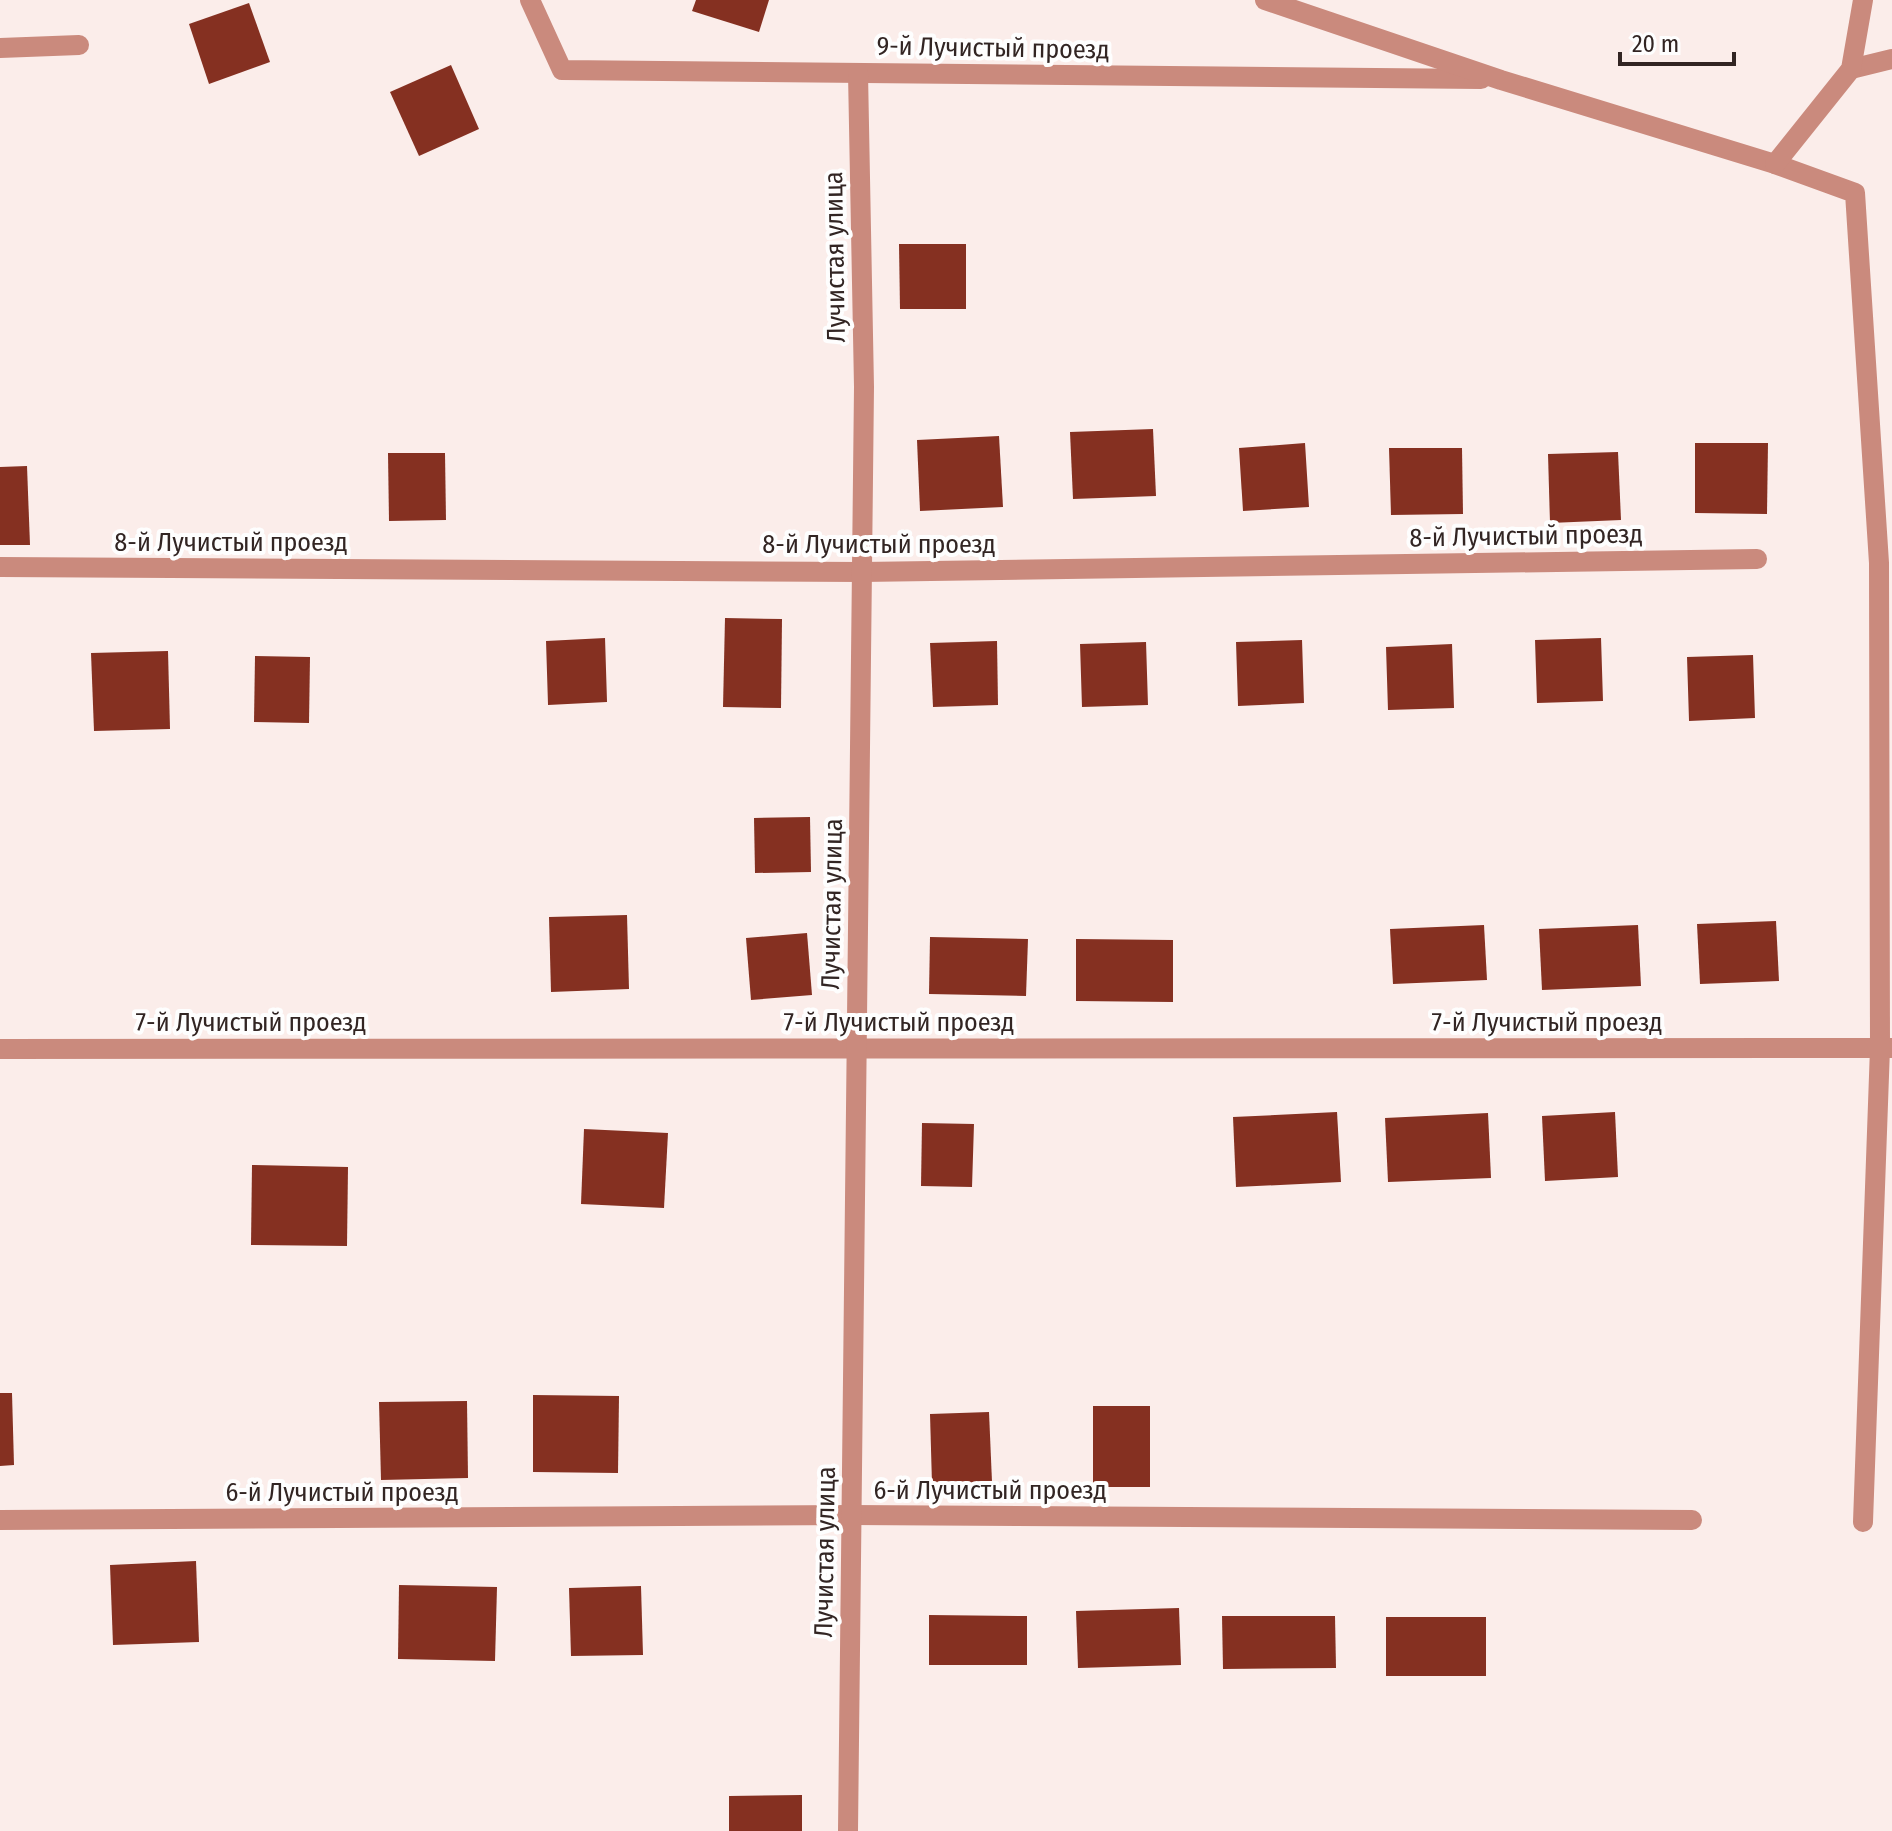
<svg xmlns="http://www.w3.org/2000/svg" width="1892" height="1831" font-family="'Fira Sans Condensed',sans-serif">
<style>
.building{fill:#853021}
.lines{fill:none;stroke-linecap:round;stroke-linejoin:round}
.minor{stroke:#ca8a7d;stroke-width:20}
.labels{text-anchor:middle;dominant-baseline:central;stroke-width:8;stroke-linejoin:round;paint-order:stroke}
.street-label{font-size:26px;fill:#322523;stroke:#fefefe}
</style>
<rect width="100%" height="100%" fill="#fbedea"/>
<g class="building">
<path d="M696 0H769L759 32 692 11Z"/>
<path d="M249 3 270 62 209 84 189 24Z"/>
<path d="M451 65 479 129 419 156 390 92Z"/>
<path d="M899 244H966V309H900Z"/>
<path d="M1153 429 1156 496 1073 499 1070 432Z"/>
<path d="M999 436 1003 507 920 511 917 440Z"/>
<path d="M1305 443 1309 507 1243 511 1239 448Z"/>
<path d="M1695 443H1768L1767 514 1695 513Z"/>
<path d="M1389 448H1462L1463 514 1391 515Z"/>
<path d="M1618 452 1621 520 1550 523 1548 454Z"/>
<path d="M388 453H445L446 520 389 521Z"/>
<path d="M27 466 30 545H0V467Z"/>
<path d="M725 618 782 619 781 708 723 707Z"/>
<path d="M605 638 607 702 548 705 546 641Z"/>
<path d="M1601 638 1603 701 1537 703 1535 640Z"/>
<path d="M1302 640 1304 703 1238 706 1236 642Z"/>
<path d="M997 641 998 705 933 707 930 643Z"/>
<path d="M1146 642 1148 705 1082 707 1080 644Z"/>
<path d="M1452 644 1454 708 1388 710 1386 647Z"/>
<path d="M168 651 170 729 94 731 91 653Z"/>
<path d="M1753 655 1755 718 1689 721 1687 657Z"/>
<path d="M255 656 310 657 309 723 254 722Z"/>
<path d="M810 817 811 872 755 873 754 818Z"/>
<path d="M627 915 629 989 551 992 549 917Z"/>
<path d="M1776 921 1779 981 1700 984 1697 924Z"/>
<path d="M1484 925 1487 980 1393 984 1390 929Z"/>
<path d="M1638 925 1641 986 1542 990 1539 929Z"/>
<path d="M807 933 812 995 751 1000 746 938Z"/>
<path d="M930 937 1028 939 1026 996 929 994Z"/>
<path d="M1076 939 1173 940V1002L1076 1001Z"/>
<path d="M1337 1112 1341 1182 1236 1187 1233 1117Z"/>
<path d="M1615 1112 1618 1177 1545 1181 1542 1116Z"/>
<path d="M1488 1113 1491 1178 1388 1182 1385 1118Z"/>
<path d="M922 1123 974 1124 972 1187 921 1186Z"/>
<path d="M584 1129 668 1133 664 1208 581 1204Z"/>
<path d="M252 1165 348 1167 347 1246 251 1245Z"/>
<path d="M0 1393H12L14 1465 0 1466Z"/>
<path d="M533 1395 619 1396 618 1473 533 1472Z"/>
<path d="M467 1401 468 1478 381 1480 379 1402Z"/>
<rect x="1093" y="1406" width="57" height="81"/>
<path d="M989 1412 992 1482 932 1484 930 1414Z"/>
<path d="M196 1561 199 1642 113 1645 110 1565Z"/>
<path d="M399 1585 497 1587 495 1661 398 1659Z"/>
<path d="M641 1586 643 1655 571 1656 569 1588Z"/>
<path d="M1179 1608 1181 1665 1078 1668 1076 1611Z"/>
<path d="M929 1615 1027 1616V1665H929Z"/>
<path d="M1222 1616H1335L1336 1668 1223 1669Z"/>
<rect x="1386" y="1617" width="100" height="59"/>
<path d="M802 1795V1831H729V1796Z"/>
</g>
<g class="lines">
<g class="minor">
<path d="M530 0 562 70 1481 79"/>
<path d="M1265 0 1501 80 1775 164 1855 193 1879 563 1880 1048 1863 1522"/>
<path d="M0 48 79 45"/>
<path d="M1851 69 1892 59"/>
<path d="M1775 164 1851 69 1863 0"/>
<path d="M0 567 862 572 1757 559"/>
<path d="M0 1049 1892 1048"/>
<path d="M0 1520 851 1515 1692 1520"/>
<path d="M848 1831 864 387 858 73"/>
</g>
</g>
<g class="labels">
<g class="street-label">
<text transform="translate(993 48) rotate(1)">9-й Лучистый проезд</text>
<text transform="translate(835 257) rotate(-91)">Лучистая улица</text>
<text transform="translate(1526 536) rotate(-1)">8-й Лучистый проезд</text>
<text x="231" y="542">8-й Лучистый проезд</text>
<text x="879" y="544">8-й Лучистый проезд</text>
<text transform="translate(832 904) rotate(-89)">Лучистая улица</text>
<text x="251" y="1022">7-й Лучистый проезд</text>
<text x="899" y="1022">7-й Лучистый проезд</text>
<text x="1547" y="1022">7-й Лучистый проезд</text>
<text x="990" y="1490">6-й Лучистый проезд</text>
<text x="342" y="1492">6-й Лучистый проезд</text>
<text transform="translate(825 1552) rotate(-89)">Лучистая улица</text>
</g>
</g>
<path d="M1620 52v12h114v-12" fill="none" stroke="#322523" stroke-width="4"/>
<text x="1632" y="52" font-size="24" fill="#322523" stroke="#fefefe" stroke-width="6" paint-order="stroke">20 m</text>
</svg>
